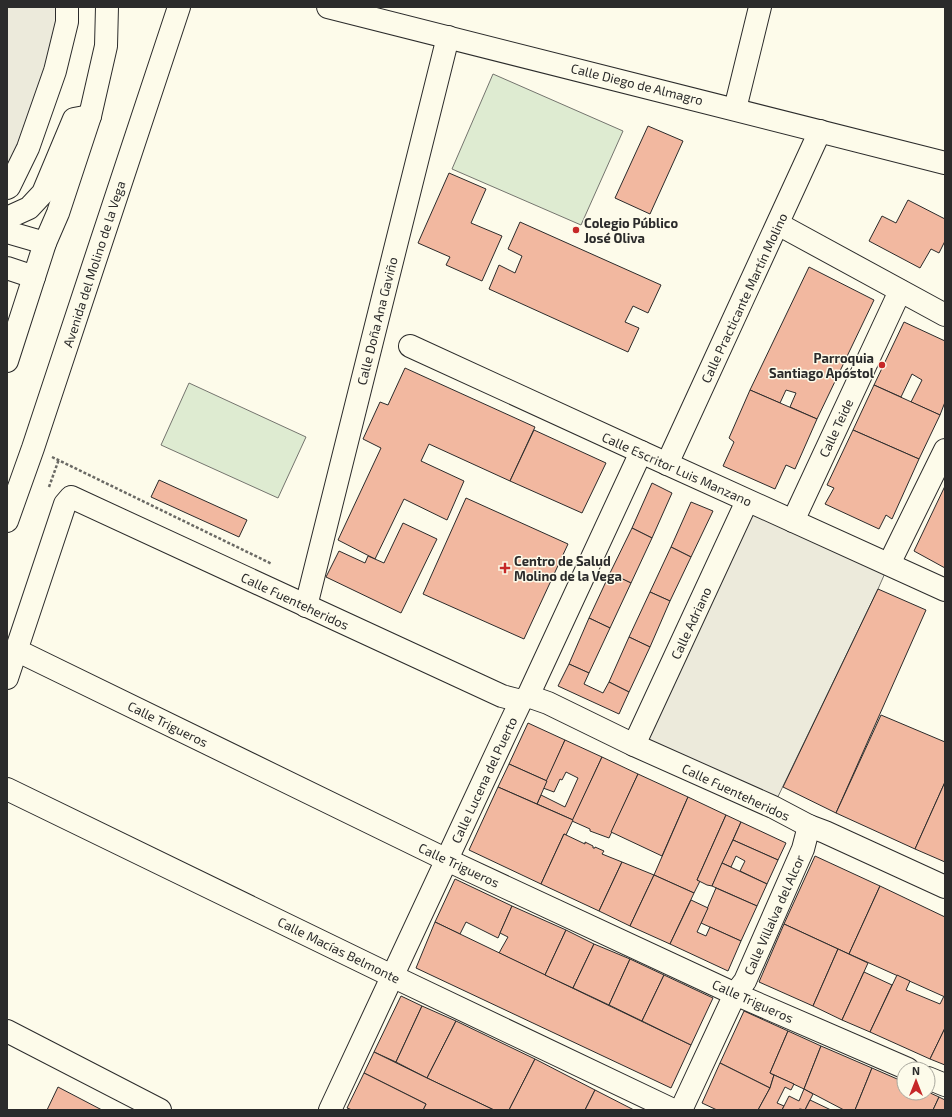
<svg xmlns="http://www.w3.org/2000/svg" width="952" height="1117" font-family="'Exo 2',sans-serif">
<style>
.green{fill:#deebd1;stroke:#74746e}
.parking{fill:#eceadb;stroke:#74746e}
.building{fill:#f2b8a0;stroke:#2b2b2b}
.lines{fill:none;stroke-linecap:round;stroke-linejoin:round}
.minor-casing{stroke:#2b2b2b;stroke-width:24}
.major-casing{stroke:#2b2b2b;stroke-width:24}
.path{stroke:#6a6964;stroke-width:2.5;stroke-dasharray:3 2;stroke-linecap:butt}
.minor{stroke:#fdfbea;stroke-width:22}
.major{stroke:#fdfbea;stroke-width:22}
.poi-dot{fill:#c62828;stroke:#fdfbea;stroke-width:1.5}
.labels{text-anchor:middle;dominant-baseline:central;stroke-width:3;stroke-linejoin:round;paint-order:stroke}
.street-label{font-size:13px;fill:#2b2b2b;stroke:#fdfbea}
.poi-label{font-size:13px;font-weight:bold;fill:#2b2b2b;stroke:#fdfbea;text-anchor:start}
</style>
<rect width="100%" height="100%" fill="#fdfbea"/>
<g class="green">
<path d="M493 74 623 131 581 225 452 169Z"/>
<path d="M189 383 306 437 278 498 161 445Z"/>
</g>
<g class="parking">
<path d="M7 7H60L56 46 7 179Z"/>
<path d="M747 501 889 564 878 589 773 807 634 745Z"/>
</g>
<g class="building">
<path d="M648 126 683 141 650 214 615 198Z"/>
<path d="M449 173 486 189 471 223 502 236 482 281 446 265 450 257 418 243Z"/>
<path d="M908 200 945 219V241L939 253 931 249 920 268 869 241 882 216 896 223Z"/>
<path d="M520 222 661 285 648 313 633 306 625 322 639 328 628 352 489 289 499 265 515 273 522 256 508 249Z"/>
<path d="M809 267 874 300 817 419 790 407 796 393 786 390 780 403 750 390Z"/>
<path d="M904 322 945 341V402L940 415 911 402 922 380 912 374 901 397 874 385Z"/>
<path d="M405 368 535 427 510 481 429 444 421 461 464 481 447 520 404 499 375 559 338 540 381 448 363 439 380 402 388 405Z"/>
<path d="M874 385 940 415 919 459 853 430Z"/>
<path d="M750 390 817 419 795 469 786 465 775 489 723 466 734 442 729 438Z"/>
<path d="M534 430 606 463 582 513 510 481Z"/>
<path d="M853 430 919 459 892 519 886 515 879 529 825 504 834 488 827 485Z"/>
<path d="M159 480 247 520 239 537 151 497Z"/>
<path d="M652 483 672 493 652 538 632 528Z"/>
<path d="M945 486V568L914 551Z"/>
<path d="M466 498 568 544 524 639 423 594Z"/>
<path d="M691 502 713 511 691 557 671 547Z"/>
<path d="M403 523 437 539 401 613 326 577 339 551 365 563 368 556 384 563Z"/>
<path d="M632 528 652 538 631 583 610 573Z"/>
<path d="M671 547 691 557 670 601 650 592Z"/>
<path d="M610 573 631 583 610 628 589 618Z"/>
<path d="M878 589 926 610 836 813 783 787Z"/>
<path d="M650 592 670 601 650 647 629 637Z"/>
<path d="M589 618 610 628 589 673 569 664Z"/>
<path d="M629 637 650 647 629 692 609 682Z"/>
<path d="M569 664 589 673 584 684 603 693 609 682 629 692 619 714 558 686Z"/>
<path d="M881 715 945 742V782L915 849 836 813Z"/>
<path d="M528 723 565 740 547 781 509 764Z"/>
<path d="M565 740 602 757 573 820 537 804 541 795 565 807 578 778 566 772 562 780 560 779 554 792 543 788Z"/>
<path d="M602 757 638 774 609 838 590 831V829L572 821Z"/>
<path d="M509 764 547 781 537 804 498 787Z"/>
<path d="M638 774 688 797 662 856 611 832Z"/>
<path d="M945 782V862L915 849Z"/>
<path d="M498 787 573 820 566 835 564 834 541 884 469 850Z"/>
<path d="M688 797 726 815 697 880 700 881 694 893 654 875Z"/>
<path d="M726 815 741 822 712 886 707 885 697 880Z"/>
<path d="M741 822 786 843 778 860 733 840Z"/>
<path d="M564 834 585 844V842L593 846V848H595V847L604 851 602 854 622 862 599 911 541 884Z"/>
<path d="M733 840 778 860 767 884 740 871 745 861 736 856 731 867 722 863Z"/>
<path d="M815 856 880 886 849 954 784 924Z"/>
<path d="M622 862 654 875 630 926 599 911Z"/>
<path d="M722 863 767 884 757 906 712 886Z"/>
<path d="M654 875 694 893 670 944 630 926Z"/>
<path d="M455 879 512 906 498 938 466 922 460 934 435 922Z"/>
<path d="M880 886 945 917V997L849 954Z"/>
<path d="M716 888 757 906 741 941 701 923Z"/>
<path d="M691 900 708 908 697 932 706 936 710 927 741 941 728 971 670 944Z"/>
<path d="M512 906 566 930 545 975 499 953 508 937 500 933Z"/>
<path d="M435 922 691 1045 671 1088 416 968Z"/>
<path d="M784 924 838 949 813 1006 759 982Z"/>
<path d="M566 930 594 944 573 988 545 975Z"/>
<path d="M594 944 630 959 609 1005 573 988Z"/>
<path d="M838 949 868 963 842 1020 813 1006Z"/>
<path d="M630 959 664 975 642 1021 609 1005Z"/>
<path d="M864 972 892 985 870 1032 842 1020Z"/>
<path d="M664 975 713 998 691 1045 642 1021Z"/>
<path d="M897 975 910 981 906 990 940 1004 944 996 945 997V1028L930 1059 870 1032Z"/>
<path d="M401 996 422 1006 396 1062 374 1052Z"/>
<path d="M422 1006 456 1021 427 1078 396 1062Z"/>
<path d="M744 1011 788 1031 770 1073 774 1075 770 1088 720 1063Z"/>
<path d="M456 1021 535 1059 509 1110H494L427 1078Z"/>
<path d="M945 1028V1065L930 1059Z"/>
<path d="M788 1031 821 1046 804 1089 770 1073Z"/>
<path d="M821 1046 872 1068 855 1110H844L804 1089Z"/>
<path d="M374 1052 427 1078 494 1110H423L426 1104 364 1073Z"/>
<path d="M535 1059 595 1090 585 1110H509Z"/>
<path d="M720 1063 770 1088 758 1110H717L702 1103Z"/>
<path d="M872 1068 904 1082V1093L928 1092 939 1097 933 1110H855Z"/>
<path d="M364 1073 426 1104 423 1110H352L347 1108Z"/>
<path d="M774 1075 794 1084 791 1090 785 1087 777 1103 784 1106 782 1110H758L770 1088Z"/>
<path d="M58 1087 102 1110H47Z"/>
<path d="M804 1089 813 1094 805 1110 800 1109 797 1110H782L789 1096 799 1101Z"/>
<path d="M595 1090 634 1110H585Z"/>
<path d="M939 1097 945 1100V1110H933Z"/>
<path d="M810 1100 831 1110H805Z"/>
</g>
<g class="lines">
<defs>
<g id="minor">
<path d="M328 7 945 163"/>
<path d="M735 109 760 7"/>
<path d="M7 188 9 187 28 148 55 71 67 22V7"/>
<path d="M7 218 29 208 43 193 74 119 90 116"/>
<path d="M778 224 945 315"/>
<path d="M7 232 45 243"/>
<path d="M7 268 34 277"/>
<path d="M410 346 641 452 945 590"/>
<path d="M667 464 820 131"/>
<path d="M793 521 900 291"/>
<path d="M889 564 945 450"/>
<path d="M306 606 448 37"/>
<path d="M16 650 447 860 735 994 908 1069"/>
<path d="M7 678 65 504 71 497 502 696 521 701"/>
<path d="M528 696 548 703 634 745 773 807 809 826 825 832 945 887"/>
<path d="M634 745 747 501"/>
<path d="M7 789 392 976 673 1110"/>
<path d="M7 1031 160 1110"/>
<path d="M928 1078 945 1085"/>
<path d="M330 1110 510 724 521 701 528 696 641 452"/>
<path d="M681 1110 735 994 745 981 803 849 809 826"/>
</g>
<g id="major">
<path d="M7 361 45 243 58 213 90 116 106 46 107 7"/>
<path d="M7 521 33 448 179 7"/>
</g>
</defs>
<use href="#minor" class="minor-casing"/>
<use href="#major" class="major-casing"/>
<g class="path">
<path d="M52 457 272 564"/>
<path d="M49 487 59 459"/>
</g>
<use href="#minor" class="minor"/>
<use href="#major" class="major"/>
</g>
<g class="poi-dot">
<circle cx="576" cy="230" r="4"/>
<circle cx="882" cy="365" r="4"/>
<path d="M503 562h4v4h4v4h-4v4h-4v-4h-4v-4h4z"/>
</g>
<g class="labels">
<g class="street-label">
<text transform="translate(637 84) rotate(14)">Calle Diego de Almagro</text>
<text transform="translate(94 264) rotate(-72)">Avenida del Molino de la Vega</text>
<text transform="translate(744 298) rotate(-65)">Calle Practicante Martín Molino</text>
<text transform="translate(377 321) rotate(-76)">Calle Doña Ana Gaviño</text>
<text transform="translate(836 428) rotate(-65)">Calle Teide</text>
<text transform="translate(677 469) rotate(24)">Calle Escritor Luis Manzano</text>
<text transform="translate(295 601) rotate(25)">Calle Fuenteheridos</text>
<text transform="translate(691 623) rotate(-65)">Calle Adriano</text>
<text transform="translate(168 724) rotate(26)">Calle Trigueros</text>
<text transform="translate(484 780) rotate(-65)">Calle Lucena del Puerto</text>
<text transform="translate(736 792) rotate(25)">Calle Fuenteheridos</text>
<text transform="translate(459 865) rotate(25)">Calle Trigueros</text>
<text transform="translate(774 915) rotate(-66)">Calle Villalva del Alcor</text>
<text transform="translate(339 950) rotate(26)">Calle Macías Belmonte</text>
<text transform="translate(753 1001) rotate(24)">Calle Trigueros</text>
</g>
<g class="poi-label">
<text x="584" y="223">Colegio Público<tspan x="584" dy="15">José Oliva</tspan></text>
<text x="874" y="358" text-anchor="end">Parroquia<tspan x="874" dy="15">Santiago Apóstol</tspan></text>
<text x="514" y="561">Centro de Salud<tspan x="514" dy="15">Molino de la Vega</tspan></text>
</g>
</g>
<rect width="952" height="1117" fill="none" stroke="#2b2b2b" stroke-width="16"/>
<g transform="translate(916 1081)"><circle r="19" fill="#fdfbea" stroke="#a9a89e"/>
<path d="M0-3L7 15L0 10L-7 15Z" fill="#c62828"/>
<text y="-6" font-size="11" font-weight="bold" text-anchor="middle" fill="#2b2b2b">N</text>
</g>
</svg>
